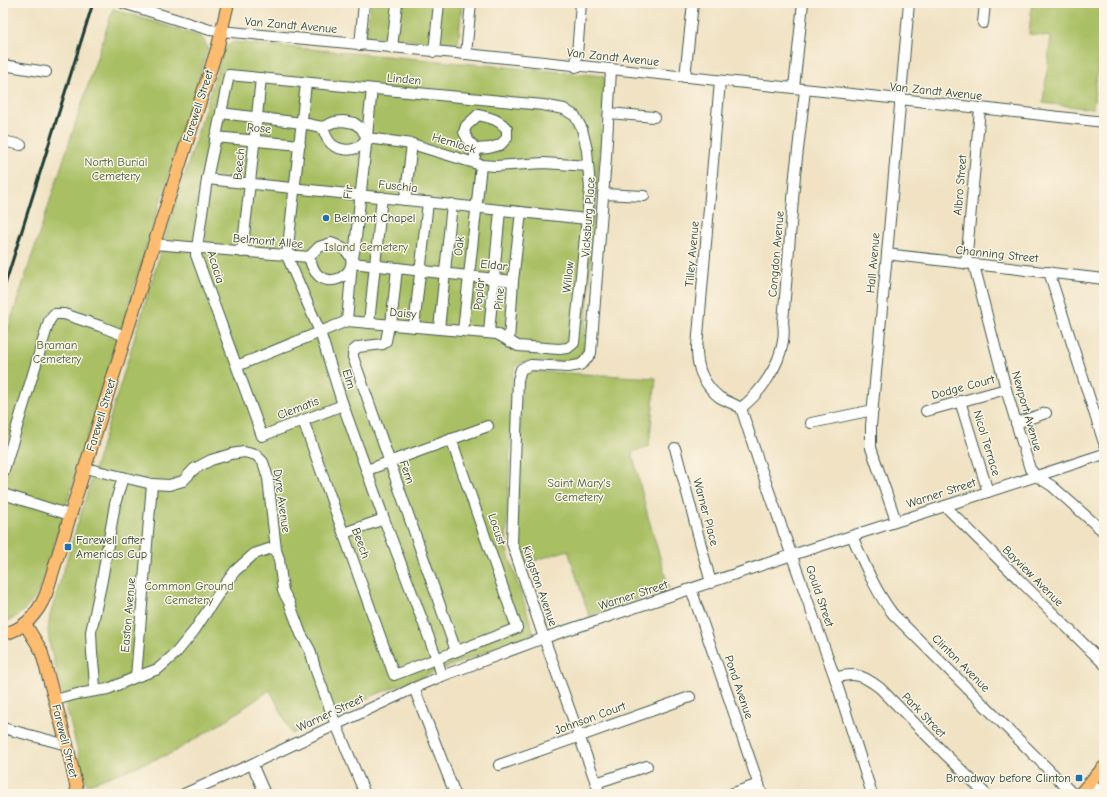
<svg xmlns="http://www.w3.org/2000/svg" width="1107" height="797" font-family="'Comic Neue',sans-serif">
<style>
.green{fill:#a9bf64;stroke:#647e4c}
.lines{fill:none;stroke-linecap:round;stroke-linejoin:round}
.minor-casing{stroke:#3e5649;stroke-width:12}
.major-casing{stroke:#3e5649;stroke-width:14}
.minor{stroke:#fff;stroke-width:10}
.major{stroke:#fdbc70;stroke-width:12}
.rail{stroke:#1f3d34;stroke-width:3}
.poi-dot{fill:#1f6fb2;stroke:#fcf5e5;stroke-width:1.5}
.labels{text-anchor:middle;dominant-baseline:central;stroke-width:3;stroke-linejoin:round;paint-order:stroke}
.street-label{font-size:12px;fill:#1f3d34;stroke:#fcf5e5}
.park-label{font-size:12px;fill:#425e40;stroke:#fcf5e5}
.poi-label{font-size:12px;fill:#1f3d34;stroke:#fcf5e5;text-anchor:start}
</style>
<rect width="100%" height="100%" fill="#fcf5e5"/>
<filter id="ink" filterUnits="userSpaceOnUse"><feTurbulence type="fractalNoise" baseFrequency=".025" numOctaves="2"/><feDisplacementMap in="SourceGraphic" scale="8" xChannelSelector="R" yChannelSelector="G"/><feConvolveMatrix kernelMatrix="1 2 1 2 8 2 1 2 1" color-interpolation-filters="sRGB"/></filter>
<filter id="wash" filterUnits="userSpaceOnUse"><feTurbulence type="fractalNoise" baseFrequency=".012" numOctaves="4" result="noise"/><feDisplacementMap in="SourceGraphic" scale="16" xChannelSelector="R" yChannelSelector="G"/><feGaussianBlur stdDeviation="0.9" result="paint"/><feColorMatrix in="noise" values="0 0 0 0 0 0 0 0 0 0 0 0 0 0 0 0 0 1.4 0 .05"/><feComposite in="paint" operator="in"/></filter>
<g filter="url(#wash)">
<rect width="100%" height="100%" fill="#f0e2c3"/>
<g class="green">
<path d="M370 3H462L458 45 366 36Z"/>
<path d="M1032 3H1104V46H1100L1093 109 1043 103 1051 37 1029 34Z"/>
<path d="M113 9 199 36 204 40 208 48 44 577C42 582 40 587 38 592 32 605 17 619 3 623V344Z"/>
<path d="M233 42 604 76 605 84 584 350 580 358 574 361 526 362 517 364 513 374 506 547 534 634 377 694 292 734 270 690 225 721 172 753 87 785 50 647 48 631 50 615 157 264 224 48Z"/>
<path d="M530 371 656 378 649 446 632 452 647 513 669 588 589 616 568 550 524 564 516 542 522 380 525 374Z"/>
</g>
</g>
<g filter="url(#ink)">
<g class="lines">
<defs>
<g id="minor">
<path d="M123 3 210 30 466 54 900 99 1104 122"/>
<path d="M983 23 985 3"/>
<path d="M360 45 364 3"/>
<path d="M392 48 397 3"/>
<path d="M434 52 439 3"/>
<path d="M466 54 471 3"/>
<path d="M3 65 46 72"/>
<path d="M576 67 581 3"/>
<path d="M685 77 693 3"/>
<path d="M720 81 697 347C697 354 697 360 699 366 701 377 710 390 719 397 726 401 734 404 741 408"/>
<path d="M306 83 287 256 320 332 343 405 384 519 437 659 442 676"/>
<path d="M794 88 803 3"/>
<path d="M221 113 302 123 322 127 334 122 343 121 354 123 361 128 367 138"/>
<path d="M609 113 654 117"/>
<path d="M322 127C324 131 326 137 329 141 335 150 352 153 361 145 363 143 365 140 367 138"/>
<path d="M215 137 300 145"/>
<path d="M367 138 412 144 481 165 496 166 544 163 588 166"/>
<path d="M3 141 21 145"/>
<path d="M476 149 489 148 500 145 507 138V129C498 119 491 118 478 115"/>
<path d="M475 156 476 149 468 140 464 132 466 126 478 115"/>
<path d="M207 179 587 219"/>
<path d="M603 194 644 196"/>
<path d="M405 200 412 144"/>
<path d="M331 243C374 257 339 292 319 276 313 271 311 264 309 257L319 247Z"/>
<path d="M154 244 309 257"/>
<path d="M242 252 250 183 261 78"/>
<path d="M887 254C959 263 1032 270 1104 279"/>
<path d="M352 263 513 281"/>
<path d="M966 264 980 109"/>
<path d="M974 265 1006 389 1030 469 1036 476 1052 486 1104 532"/>
<path d="M1049 272 1104 443"/>
<path d="M347 321 352 263 355 247 372 89"/>
<path d="M369 323 382 197"/>
<path d="M389 325 386 341 383 344 358 347 353 351V357L456 651"/>
<path d="M391 325 397 268"/>
<path d="M414 327 428 202"/>
<path d="M439 329 452 204"/>
<path d="M463 331 481 165"/>
<path d="M489 333 500 210"/>
<path d="M509 341 513 281 521 212"/>
<path d="M237 366 347 321 497 334 518 346 559 349 568 348 574 343 590 189 587 150 582 129 575 116 564 109 543 105 229 75 207 179 196 255 262 436 343 405"/>
<path d="M960 401 988 492"/>
<path d="M741 408 758 460 835 678 872 794"/>
<path d="M741 408C761 392 779 367 783 341 784 335 784 329 783 322L795 175 805 90"/>
<path d="M926 411 1006 389"/>
<path d="M303 420 394 675 517 628 451 439"/>
<path d="M811 423 873 410"/>
<path d="M1016 423 1046 413"/>
<path d="M675 448 711 583"/>
<path d="M85 468 152 484 169 485 183 481 194 469 211 460 231 454 244 452 256 455 263 462 268 478 276 550 279 559 283 591 289 602 301 634 310 650 316 671 333 717 365 794"/>
<path d="M367 470 488 426"/>
<path d="M3 473 49 321 54 314H64L100 326 125 336"/>
<path d="M3 494 70 515"/>
<path d="M945 506 1104 664"/>
<path d="M896 521 871 448V426L887 254 909 3"/>
<path d="M344 533 384 519"/>
<path d="M852 536C864 563 875 591 893 614L1073 794"/>
<path d="M691 589 762 794"/>
<path d="M136 677 150 508 152 484"/>
<path d="M835 678C855 672 863 675 880 688L945 754 986 794"/>
<path d="M414 688 455 794"/>
<path d="M95 691 94 671 92 653 91 632 102 580 115 504 123 477"/>
<path d="M55 700 77 694 108 689 136 677 158 669 176 653 194 631 223 587 235 571 254 554 272 548 276 550"/>
<path d="M3 728 67 745"/>
<path d="M252 764 265 794"/>
<path d="M499 765 690 697"/>
<path d="M1091 782 1100 794"/>
<path d="M596 783 647 766"/>
<path d="M184 794 252 764 414 688 442 676 544 638 792 555 945 506 1104 454"/>
<path d="M600 794 544 638 512 543 518 380 521 369 531 365 568 367 580 365 584 362 591 353 606 158 611 70"/>
<path d="M731 794 759 784"/>
</g>
<g id="major">
<path d="M25 624 41 650 67 745 78 794"/>
<path d="M3 634C24 630 38 613 46 594L154 244 218 46 228 3"/>
<path d="M1080 794 1104 767"/>
</g>
</defs>
<use href="#minor" class="minor-casing"/>
<use href="#major" class="major-casing"/>
<use href="#minor" class="minor"/>
<use href="#major" class="major"/>
<path class="rail" d="M3 291 93 3"/>
</g>
</g>
<g class="poi-dot">
<circle cx="326" cy="218" r="4"/>
<rect x="64" y="543" width="8" height="8" rx="2"/>
<rect x="1075" y="774" width="8" height="8" rx="2"/>
</g>
<g class="labels">
<g class="street-label">
<text transform="translate(291 25) rotate(5)">Van Zandt Avenue</text>
<text transform="translate(613 57) rotate(6)">Van Zandt Avenue</text>
<text transform="translate(404 79) rotate(5)">Linden</text>
<text transform="translate(936 91) rotate(6)">Van Zandt Avenue</text>
<text transform="translate(198 106) rotate(-72)">Farewell Street</text>
<text transform="translate(259 128) rotate(5)">Rose</text>
<text transform="translate(454 143) rotate(17)">Hemlock</text>
<text transform="translate(239 164) rotate(-84)">Beech</text>
<text transform="translate(960 185) rotate(-85)">Albro Street</text>
<text transform="translate(398 186) rotate(6)">Fuschia</text>
<text transform="translate(348 192) rotate(-84)">Fir</text>
<text transform="translate(588 217) rotate(-86)">Vicksburg Place</text>
<text transform="translate(268 241) rotate(5)">Belmont Allee</text>
<text transform="translate(459 246) rotate(-84)">Oak</text>
<text transform="translate(692 254) rotate(-85)">Tilley Avenue</text>
<text transform="translate(776 254) rotate(-85)">Congdon Avenue</text>
<text transform="translate(997 254) rotate(6)">Channing Street</text>
<text transform="translate(873 263) rotate(-85)">Hall Avenue</text>
<text transform="translate(494 265) rotate(6)">Eldar</text>
<text transform="translate(216 267) rotate(73)">Acacia</text>
<text transform="translate(568 277) rotate(-84)">Willow</text>
<text transform="translate(479 294) rotate(-85)">Poplar</text>
<text transform="translate(499 299) rotate(-85)">Pine</text>
<text transform="translate(403 313) rotate(5)">Daisy</text>
<text transform="translate(349 379) rotate(72)">Elm</text>
<text transform="translate(963 387) rotate(-15)">Dodge Court</text>
<text transform="translate(298 408) rotate(-21)">Clematis</text>
<text transform="translate(1027 411) rotate(74)">Newport Avenue</text>
<text transform="translate(101 415) rotate(-73)">Farewell Street</text>
<text transform="translate(987 443) rotate(73)">Nicol Terrace</text>
<text transform="translate(407 472) rotate(71)">Fern</text>
<text transform="translate(941 493) rotate(-18)">Warner Street</text>
<text transform="translate(282 501) rotate(82)">Dyre Avenue</text>
<text transform="translate(706 512) rotate(75)">Warner Place</text>
<text transform="translate(497 529) rotate(71)">Locust</text>
<text transform="translate(361 543) rotate(70)">Beech</text>
<text transform="translate(1033 576) rotate(45)">Bayview Avenue</text>
<text transform="translate(540 586) rotate(71)">Kingston Avenue</text>
<text transform="translate(633 595) rotate(-18)">Warner Street</text>
<text transform="translate(820 596) rotate(71)">Gould Street</text>
<text transform="translate(128 615) rotate(-85)">Easton Avenue</text>
<text transform="translate(961 663) rotate(45)">Clinton Avenue</text>
<text transform="translate(739 687) rotate(71)">Pond Avenue</text>
<text transform="translate(330 713) rotate(-25)">Warner Street</text>
<text transform="translate(924 715) rotate(46)">Park Street</text>
<text transform="translate(590 718) rotate(-20)">Johnson Court</text>
<text transform="translate(65 741) rotate(76)">Farewell Street</text>
</g>
<g class="park-label">
<text x="116" y="162">North Burial<tspan x="116" dy="14">Cemetery</tspan></text>
<text x="366" y="247">Island Cemetery</text>
<text x="57" y="345">Braman<tspan x="57" dy="14">Cemetery</tspan></text>
<text x="579" y="483">Saint Mary's<tspan x="579" dy="14">Cemetery</tspan></text>
<text x="189" y="586">Common Ground<tspan x="189" dy="14">Cemetery</tspan></text>
</g>
<g class="poi-label">
<text x="334" y="218">Belmont Chapel</text>
<text x="76" y="540">Farewell after<tspan x="76" dy="14">Americas Cup</tspan></text>
<text x="1071" y="778" text-anchor="end">Broadway before Clinton</text>
</g>
</g>
<rect width="1107" height="797" fill="none" stroke="#fcf5e5" stroke-width="16"/>
</svg>
